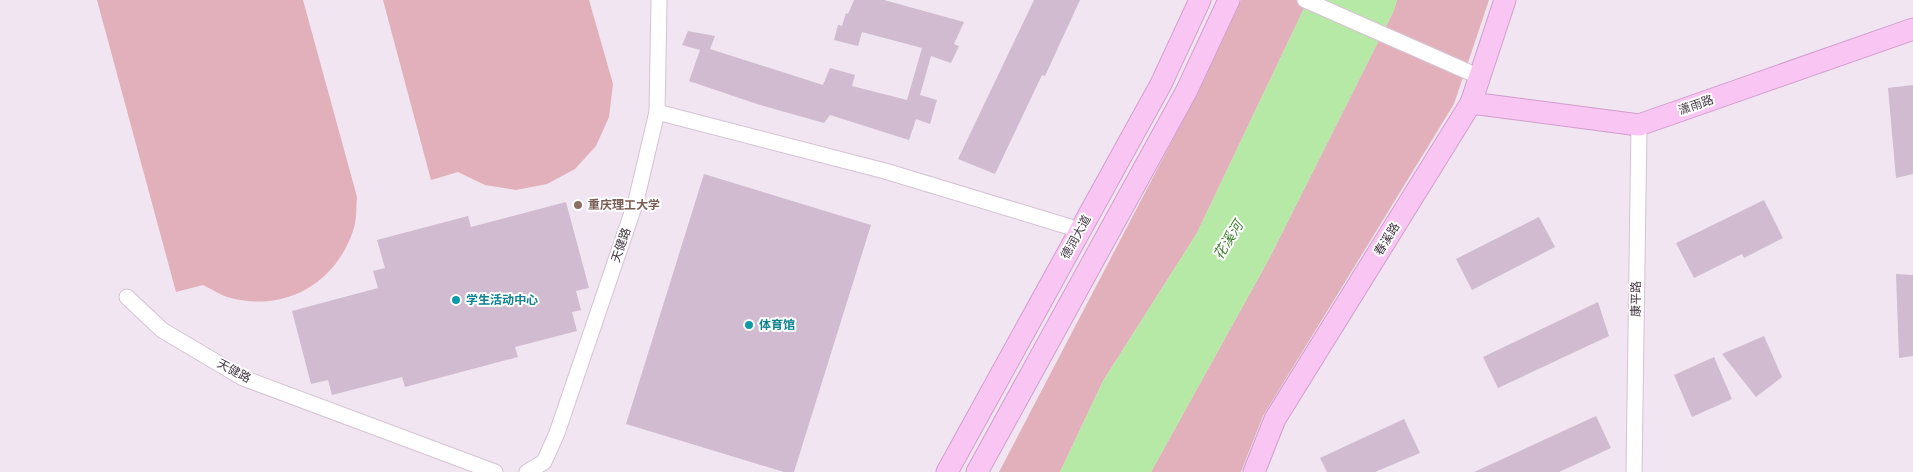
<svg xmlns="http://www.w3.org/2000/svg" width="1913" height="472" font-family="'DM Sans','Noto Sans SC',sans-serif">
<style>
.green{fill:#e2b0ba}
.water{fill:#b5e9a5}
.building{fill:#d0bbd1}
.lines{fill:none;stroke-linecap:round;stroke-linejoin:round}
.street-casing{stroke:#d6c2d5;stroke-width:17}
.secondary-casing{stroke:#d29dcd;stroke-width:23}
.street{stroke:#fff;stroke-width:15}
.secondary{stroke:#f9c6f3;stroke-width:21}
.education-dot{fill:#8d6e63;stroke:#fff;stroke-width:2}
.culture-dot{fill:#0f9aa8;stroke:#fff;stroke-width:2}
.labels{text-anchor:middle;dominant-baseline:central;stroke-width:4;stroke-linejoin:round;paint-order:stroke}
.street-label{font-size:12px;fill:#423542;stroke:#fff}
.education-label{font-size:12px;font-weight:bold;fill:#785e54;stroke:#fff;text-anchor:start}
.culture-label{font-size:12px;font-weight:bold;fill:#0d838f;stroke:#fff;text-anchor:start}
.water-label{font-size:14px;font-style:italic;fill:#407e2f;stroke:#fff}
</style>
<rect width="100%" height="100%" fill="#f0e5f0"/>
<g class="green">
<path d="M97 0H303L357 197C356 208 357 221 353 231 335 284 285 312 231 298 221 296 212 289 203 285L176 292Z"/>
<path d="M383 0H589L613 84 609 117 596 146 575 169 547 184 516 190 485 185 458 172 431 180Z"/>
<path d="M1241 0H1308L1197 233 1103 381 1060 472H999L1195 97Z"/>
<path d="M1397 0H1489L1454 104 1263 416 1241 472H1151L1270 257 1394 10Z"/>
</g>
<path class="water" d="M1308 0H1397L1394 10 1270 257 1151 472H1060L1103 381 1197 233Z"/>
<g class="building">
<path d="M854 0H884L964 22 954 44 959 46 951 63 931 56 920 95 937 100 930 124 916 119 909 140 830 115 824 123 757 104 689 81 700 50 682 45 688 31 715 36 710 49 823 85 830 68 855 75 852 86 907 100 922 48 862 32 858 46 834 40 838 25 842 26 846 13 848 14Z"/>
<path d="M1034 0H1080L1045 76 1042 75 995 174 958 159Z"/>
<path d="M1913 85V174L1896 178 1888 88Z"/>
<path d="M704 174 871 225 794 472H784L626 424Z"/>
<path d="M1764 200 1783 238 1744 258 1742 254 1694 278 1676 243Z"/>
<path d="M566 202 589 288 576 291 581 310 572 312 577 331 515 347 518 357 405 387 402 377 332 395 328 380 311 384 292 311 378 288 373 271 385 268 377 240 468 216 471 227Z"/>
<path d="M1539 217 1555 247 1472 290 1456 259Z"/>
<path d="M1896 274 1913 275V356L1899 358Z"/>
<path d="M1598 302 1609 336 1498 388 1483 357Z"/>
<path d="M1764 336 1782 377 1756 397 1722 354Z"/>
<path d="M1714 357 1732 399 1692 417 1674 375Z"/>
<path d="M1596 416 1611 448 1559 472H1474Z"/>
<path d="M1404 419 1420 453 1375 472H1327L1320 458Z"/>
</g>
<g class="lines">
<defs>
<g id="street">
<path d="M1305 0 1480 77"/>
<path d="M657 112 885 171 1080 230"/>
<path d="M127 297 162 330 243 378 495 472"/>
<path d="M527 472 544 462 557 433 636 201 657 112 659 0"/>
<path d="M1634 472 1639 125"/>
</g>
<g id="secondary">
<path d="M1471 103 1639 125 1913 29"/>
<path d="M947 472 1161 84 1200 0"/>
<path d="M977 472 1186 92 1229 0"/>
<path d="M1254 472 1275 419 1471 103 1505 0"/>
</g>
</defs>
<use href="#street" class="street-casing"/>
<use href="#secondary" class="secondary-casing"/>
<use href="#street" class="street"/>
<use href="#secondary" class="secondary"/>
</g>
<circle class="education-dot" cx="578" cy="205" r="5"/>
<g class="culture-dot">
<circle cx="456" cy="300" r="5"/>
<circle cx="749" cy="325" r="5"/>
</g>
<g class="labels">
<g class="street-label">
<text transform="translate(1696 105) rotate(-19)">潇雨路</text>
<text transform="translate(1076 237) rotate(-61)">德润大道</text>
<text transform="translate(1387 239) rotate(-58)">春溪路</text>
<text transform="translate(621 245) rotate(-71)">天健路</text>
<text transform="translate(1636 299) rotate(-89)">康平路</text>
<text transform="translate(234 371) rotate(28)">天健路</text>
</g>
<g class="education-label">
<text x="588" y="205">重庆理工大学</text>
</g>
<g class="culture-label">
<text x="466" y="300">学生活动中心</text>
<text x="759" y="325">体育馆</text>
</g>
<g class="water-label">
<text transform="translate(1228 240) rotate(-58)">花溪河</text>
</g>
</g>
</svg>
